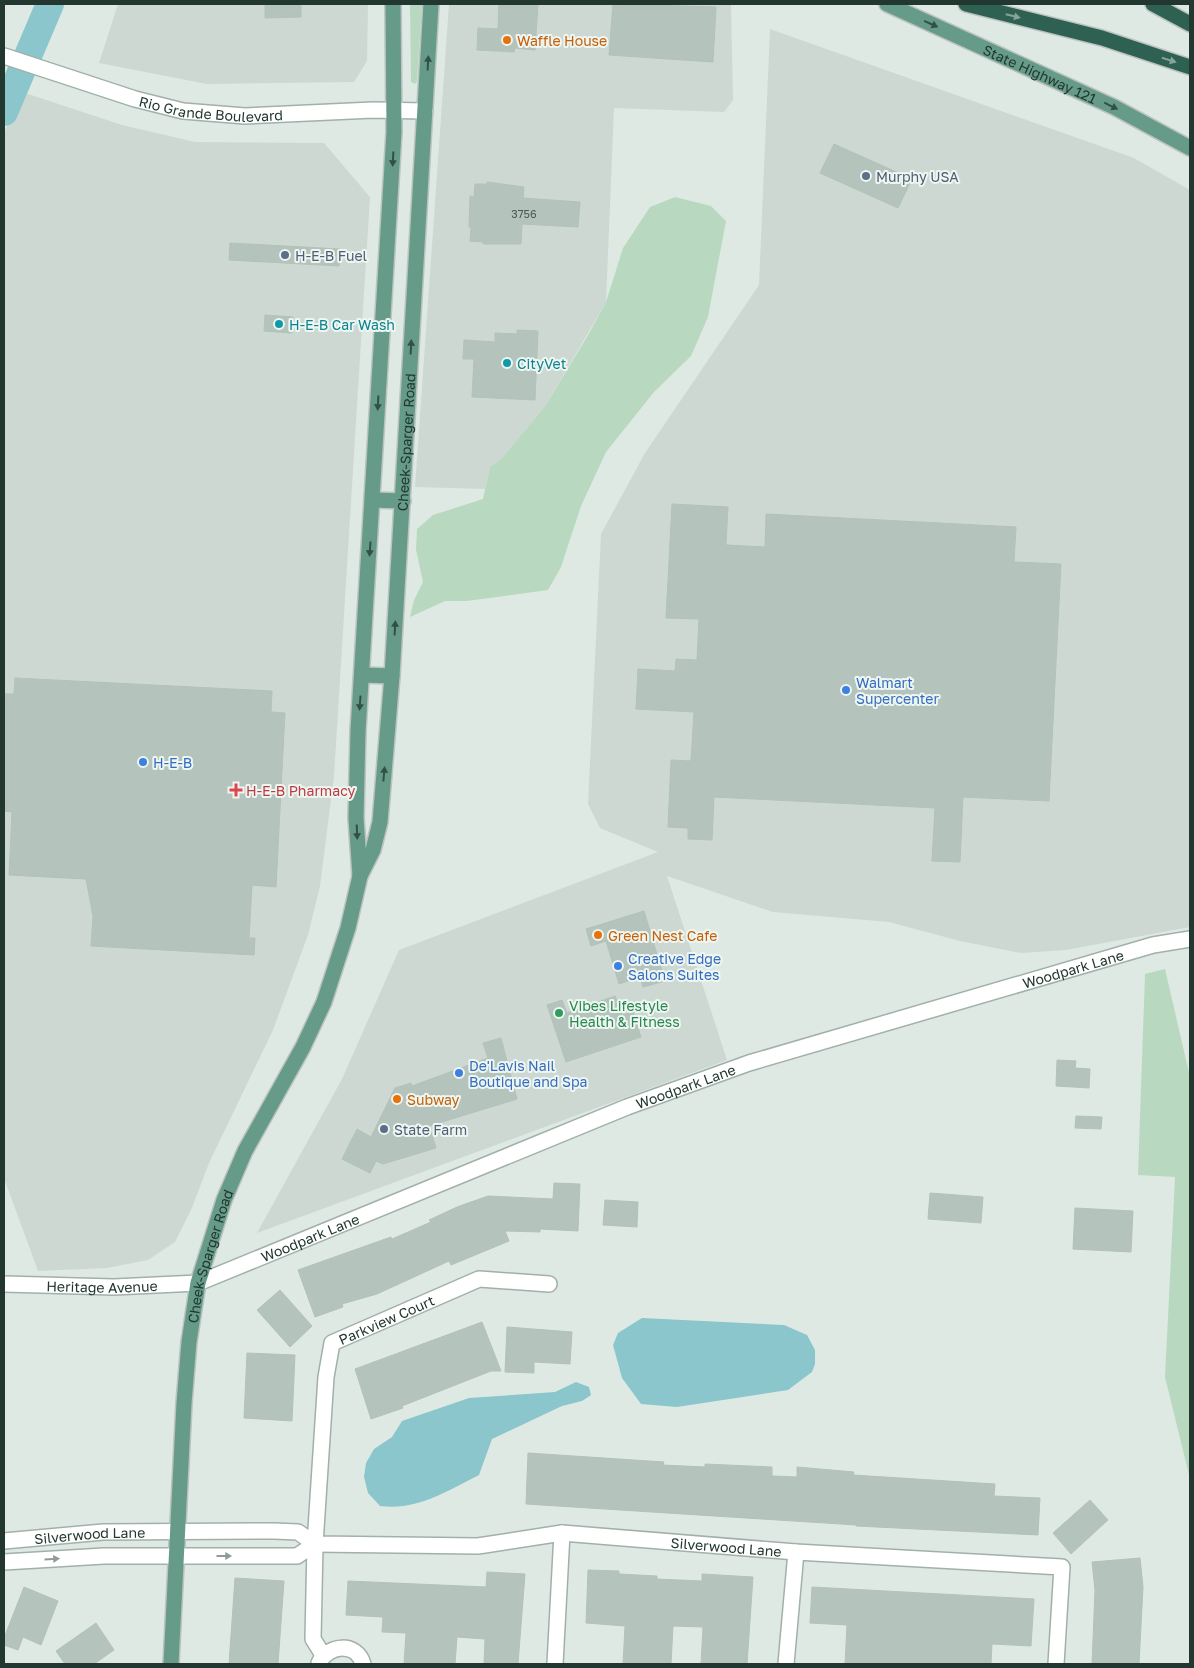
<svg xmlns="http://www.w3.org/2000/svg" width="1194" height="1668" font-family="'Golos Text',sans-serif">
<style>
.built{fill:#cdd8d2}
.green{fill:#b8d9bf}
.water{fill:#8ac6cb}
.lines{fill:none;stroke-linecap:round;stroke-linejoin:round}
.river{stroke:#8ac6cb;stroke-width:28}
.building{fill:#b4c3bc;stroke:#b2c2ba}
.minor-casing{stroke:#a2b0aa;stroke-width:18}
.major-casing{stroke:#bcc3c1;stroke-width:18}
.highway-casing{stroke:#bcc3c1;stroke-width:18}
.minor{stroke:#fff;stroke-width:15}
.major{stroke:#669b8a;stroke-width:15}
.highway{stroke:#2f6153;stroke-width:15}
.oneway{fill:#85a49b}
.oneway2{fill:#325046}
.oneway3{fill:#909b98}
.food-dot{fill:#e8710a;stroke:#eef6f2;stroke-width:2}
.service-dot{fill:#5c6f8a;stroke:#eef6f2;stroke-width:2}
.culture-dot{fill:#0f9aa8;stroke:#eef6f2;stroke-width:2}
.shop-dot{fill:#3f7fe0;stroke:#eef6f2;stroke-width:2}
.health-dot{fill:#e0444e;stroke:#eef6f2;stroke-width:2}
.leisure-dot{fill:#2e9e5b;stroke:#eef6f2;stroke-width:2}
.labels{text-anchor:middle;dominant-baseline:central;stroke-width:4;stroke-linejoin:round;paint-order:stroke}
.number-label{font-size:11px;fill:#465a53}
.food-label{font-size:14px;fill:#c56008;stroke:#eef6f2;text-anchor:start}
.street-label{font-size:14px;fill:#213730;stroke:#eef6f2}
.service-label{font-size:14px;fill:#4e5e75;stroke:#eef6f2;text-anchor:start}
.culture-label{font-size:14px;fill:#0d838f;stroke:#eef6f2;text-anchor:start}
.shop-label{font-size:14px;fill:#366cbe;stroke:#eef6f2;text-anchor:start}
.health-label{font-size:14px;fill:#be3a42;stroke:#eef6f2;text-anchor:start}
.leisure-label{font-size:14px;fill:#27864d;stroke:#eef6f2;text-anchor:start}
</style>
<rect width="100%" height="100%" fill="#dfe9e3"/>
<g class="built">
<path d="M118 4H368L367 61 354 82 207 84 99 63Z"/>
<path d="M449 4H731L733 100 724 112 614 108 606 302 546 405 502 458 490 467 485 489 415 487Z"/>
<path d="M770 29 1134 158 1190 190V927L1066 950 1021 953 960 941 889 922 773 912 667 876 727 1060 257 1233 342 1079 399 950 658 852 600 828 588 804 601 534 645 453 759 285Z"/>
<path d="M25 93 122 125 195 142 324 143 370 197 334 776 320 886 308 935 273 1030 209 1163 191 1210 175 1242 148 1260 107 1268 38 1271 4 1178V132Z"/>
</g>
<g class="green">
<path d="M410 4H422L417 81 415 84 411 82Z"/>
<path d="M675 197 711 206 726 221 708 317 691 356 654 392 606 452 581 506 561 567 548 590 467 601H445L410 617 414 600 423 582 416 550 417 529 433 515 483 499 490 467 502 458 546 405 588 335 606 302 623 248 650 207Z"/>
<path d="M1165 969 1190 1077V1479L1165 1377 1175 1177 1138 1175 1145 974Z"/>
</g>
<g class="water">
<path d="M642 1318 784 1325 807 1335 815 1350V1364L812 1372 788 1390 677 1407 641 1404 622 1378 613 1345 618 1333Z"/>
<path d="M576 1382 589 1387 591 1395 582 1401 562 1406 492 1439 479 1475C447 1491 417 1511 380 1506L368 1493 364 1477 366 1463 374 1449 392 1437 402 1421 469 1398 555 1392Z"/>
</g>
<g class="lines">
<path class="river" d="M4 112 50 4"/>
</g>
<g class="building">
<path d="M265 4H301V17L265 18Z"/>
<path d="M499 4H538L535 50 515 48 514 52 477 50 478 28 498 29Z"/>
<path d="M613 4 716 7 713 62 609 55Z"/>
<path d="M834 144 912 179 898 208 820 173Z"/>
<path d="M487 182 524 187 523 198 580 202 578 227 522 224 521 244H483V242L470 241 471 227H469L470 196 474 197 475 184H487Z"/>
<path d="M230 243 340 249 339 266 229 260Z"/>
<path d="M265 315 293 317 292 333 264 331Z"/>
<path d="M517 330 538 331 535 400 472 397 474 359H463L464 340 495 342V333L517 334Z"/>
<path d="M672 504 728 507 726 545 765 547 766 514 1016 527 1014 562 1061 564 1049 801 963 797 960 862 932 861 935 808 714 797 712 840 688 839V828L668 827 671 760 691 761 694 712 636 709 638 669 675 671 676 659 697 660 699 619 666 618Z"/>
<path d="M15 678 272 691 271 712 285 713 276 887 252 885 249 938H255L254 955 91 946 93 916 86 879 9 875 12 812 4 811V694H14Z"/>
<path d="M644 911 665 981 643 987 640 977 619 984 606 941 591 946 586 929Z"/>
<path d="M615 996 622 1015 633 1012 641 1037 566 1062 547 1005 562 1000 567 1013Z"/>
<path d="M501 1038 517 1099 429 1126 436 1148 383 1164 376 1161 370 1173 342 1159 357 1129 371 1137 395 1088 411 1083 412 1086 488 1058 483 1043Z"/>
<path d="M1057 1060 1076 1061 1075 1068 1090 1069 1089 1088 1056 1086Z"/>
<path d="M1076 1116 1102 1117 1101 1129 1075 1128Z"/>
<path d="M554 1183 580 1184 578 1231 540 1229V1232L505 1231 509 1241 451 1265 449 1261 377 1294 342 1304 343 1307 315 1317 298 1270 391 1237 392 1239 431 1222 429 1220 457 1207 488 1196 553 1199Z"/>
<path d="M930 1193 983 1197 981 1223 928 1219Z"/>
<path d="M605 1200 638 1202 637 1227 603 1225Z"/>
<path d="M1075 1208 1133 1211 1131 1252 1073 1249Z"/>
<path d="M280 1290 312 1326 290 1347 257 1310Z"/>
<path d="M482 1322 501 1371H491L402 1406 403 1408 371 1419 355 1369Z"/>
<path d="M507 1327 572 1332 570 1364 534 1362V1373L505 1372Z"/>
<path d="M247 1353 295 1355 292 1421 244 1418Z"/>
<path d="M528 1453 664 1462 663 1465 705 1467V1464L772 1467V1476L797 1477V1467L854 1472 853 1475 995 1484 994 1496 1040 1498 1038 1535 856 1526V1525L526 1504Z"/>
<path d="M1090 1500 1108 1520 1071 1554 1053 1533Z"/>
<path d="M1140 1558 1143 1587 1139 1664H1092L1095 1590 1092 1562Z"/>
<path d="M588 1570 619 1571V1574L657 1576V1579L702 1581V1574L753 1577 747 1664H701L703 1627 673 1626 671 1664H623L625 1626 586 1623Z"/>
<path d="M487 1572 525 1574 518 1664H484L485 1639 457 1637 455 1664H404L406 1633 382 1632 383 1617 346 1615 348 1581 486 1587Z"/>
<path d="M235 1578 284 1581 278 1664H229Z"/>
<path d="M24 1587 58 1601 41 1645 23 1637 18 1650 4 1645V1638Z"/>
<path d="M812 1587 1034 1599 1031 1646 992 1644 991 1664H845L847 1625 810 1623Z"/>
<path d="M96 1623 114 1650 94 1664H65L56 1651Z"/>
</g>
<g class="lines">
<defs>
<g id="minor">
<path id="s1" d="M4 56 135 99 183 111 245 116 373 110 425 111"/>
<path id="s2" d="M4 1284 114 1287 198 1283 627 1107 749 1063 1153 945 1190 939"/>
<path id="s3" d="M4 1541 103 1532 274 1531 298 1532 315 1544 478 1546 562 1533 796 1552 1062 1567 1056 1664"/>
<path d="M4 1562 104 1556H297L315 1544"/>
<path id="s4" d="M323 1655 313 1639 315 1544 326 1377 332 1343 479 1279 549 1284"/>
<path d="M319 1663C328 1644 357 1642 363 1664"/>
<path d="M555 1664 562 1533"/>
<path d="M786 1664 796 1552"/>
</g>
<g id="major">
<path id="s5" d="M887 4 1114 107 1190 148"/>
<path d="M373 500 403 501"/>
<path d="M362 675 392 676"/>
<path d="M360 876 356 818 358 731 394 132 393 4"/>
<path id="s6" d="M171 1664 184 1403 189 1342 198 1283 224 1200 245 1151 303 1047 324 1002 348 928 360 876 373 850 380 822 392 676 431 4"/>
</g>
<g id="highway">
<path d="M966 4 1102 38 1190 67"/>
<path d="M1153 4 1190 24"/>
</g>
</defs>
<use href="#minor" class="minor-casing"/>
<use href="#major" class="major-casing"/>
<use href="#highway" class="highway-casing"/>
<use href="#minor" class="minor"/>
<use href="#major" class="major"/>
<use href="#highway" class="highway"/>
</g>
<defs><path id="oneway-solid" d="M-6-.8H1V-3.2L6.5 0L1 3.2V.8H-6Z" transform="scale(1.25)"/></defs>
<g class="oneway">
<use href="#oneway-solid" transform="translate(1013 16) rotate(14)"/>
<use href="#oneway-solid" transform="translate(1169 60) rotate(18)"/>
</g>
<g class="oneway2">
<use href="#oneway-solid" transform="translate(931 24) rotate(24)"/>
<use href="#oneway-solid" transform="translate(428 63) rotate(-87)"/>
<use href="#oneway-solid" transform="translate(1111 106) rotate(26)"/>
<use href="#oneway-solid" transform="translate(393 159) rotate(93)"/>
<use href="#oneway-solid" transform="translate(411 347) rotate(-87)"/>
<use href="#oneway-solid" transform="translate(378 403) rotate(93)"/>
<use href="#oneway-solid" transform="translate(370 549) rotate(94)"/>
<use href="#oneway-solid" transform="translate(395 628) rotate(-87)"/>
<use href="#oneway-solid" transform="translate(360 703) rotate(94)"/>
<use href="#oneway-solid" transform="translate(384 774) rotate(-85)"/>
<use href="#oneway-solid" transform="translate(357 832) rotate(88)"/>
</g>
<g class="oneway3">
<use href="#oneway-solid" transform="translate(224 1556)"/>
<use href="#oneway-solid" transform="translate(52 1559) rotate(-3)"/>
</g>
<g class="food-dot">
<circle cx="507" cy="40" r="5"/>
<circle cx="598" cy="935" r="5"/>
<circle cx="397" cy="1099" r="5"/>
</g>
<g class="service-dot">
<circle cx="866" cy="176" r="5"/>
<circle cx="285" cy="255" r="5"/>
<circle cx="384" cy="1129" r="5"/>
</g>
<g class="culture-dot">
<circle cx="279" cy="324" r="5"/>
<circle cx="507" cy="363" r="5"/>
</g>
<g class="shop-dot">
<circle cx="846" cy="690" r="5"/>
<circle cx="143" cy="762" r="5"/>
<circle cx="618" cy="966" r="5"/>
<circle cx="459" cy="1073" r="5"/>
</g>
<path class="health-dot" d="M233.5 782.5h5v5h5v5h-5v5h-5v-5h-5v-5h5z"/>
<circle class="leisure-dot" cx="559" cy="1013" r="5"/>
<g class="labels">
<g class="number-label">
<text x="524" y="213">3756</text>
</g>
<g class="food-label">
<text x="517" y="40">Waffle House</text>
<text x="608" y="935">Green Nest Cafe</text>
<text x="407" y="1099">Subway</text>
</g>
<g class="street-label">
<text stroke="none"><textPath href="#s5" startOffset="168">State Highway 121</textPath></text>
<text stroke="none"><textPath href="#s1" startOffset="215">Rio Grande Boulevard</textPath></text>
<text stroke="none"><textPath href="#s6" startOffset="1261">Cheek-Sparger Road</textPath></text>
<text stroke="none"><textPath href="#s2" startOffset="1125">Woodpark Lane</textPath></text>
<text stroke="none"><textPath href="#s2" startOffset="720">Woodpark Lane</textPath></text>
<text stroke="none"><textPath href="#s2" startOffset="315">Woodpark Lane</textPath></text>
<text stroke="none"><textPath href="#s6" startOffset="411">Cheek-Sparger Road</textPath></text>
<text stroke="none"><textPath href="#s2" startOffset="98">Heritage Avenue</textPath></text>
<text stroke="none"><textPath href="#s4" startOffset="375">Parkview Court</textPath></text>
<text stroke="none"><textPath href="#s3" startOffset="86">Silverwood Lane</textPath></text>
<text stroke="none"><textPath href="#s3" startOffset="728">Silverwood Lane</textPath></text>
</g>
<g class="service-label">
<text x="876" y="176">Murphy USA</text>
<text x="295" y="255">H-E-B Fuel</text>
<text x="394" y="1129">State Farm</text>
</g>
<g class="culture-label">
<text x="289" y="324">H-E-B Car Wash</text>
<text x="517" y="363">CityVet</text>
</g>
<g class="shop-label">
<text x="856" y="682">Walmart<tspan x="856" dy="16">Supercenter</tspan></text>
<text x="153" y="762">H-E-B</text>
<text x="628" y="958">Creative Edge<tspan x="628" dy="16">Salons Suites</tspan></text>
<text x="469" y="1065">De'Lavis Nail<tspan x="469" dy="16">Boutique and Spa</tspan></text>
</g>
<g class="health-label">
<text x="246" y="790">H-E-B Pharmacy</text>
</g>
<g class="leisure-label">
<text x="569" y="1005">Vibes Lifestyle<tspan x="569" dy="16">Health &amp; Fitness</tspan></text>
</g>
</g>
<rect width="1194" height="1668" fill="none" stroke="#213730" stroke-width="10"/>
</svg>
